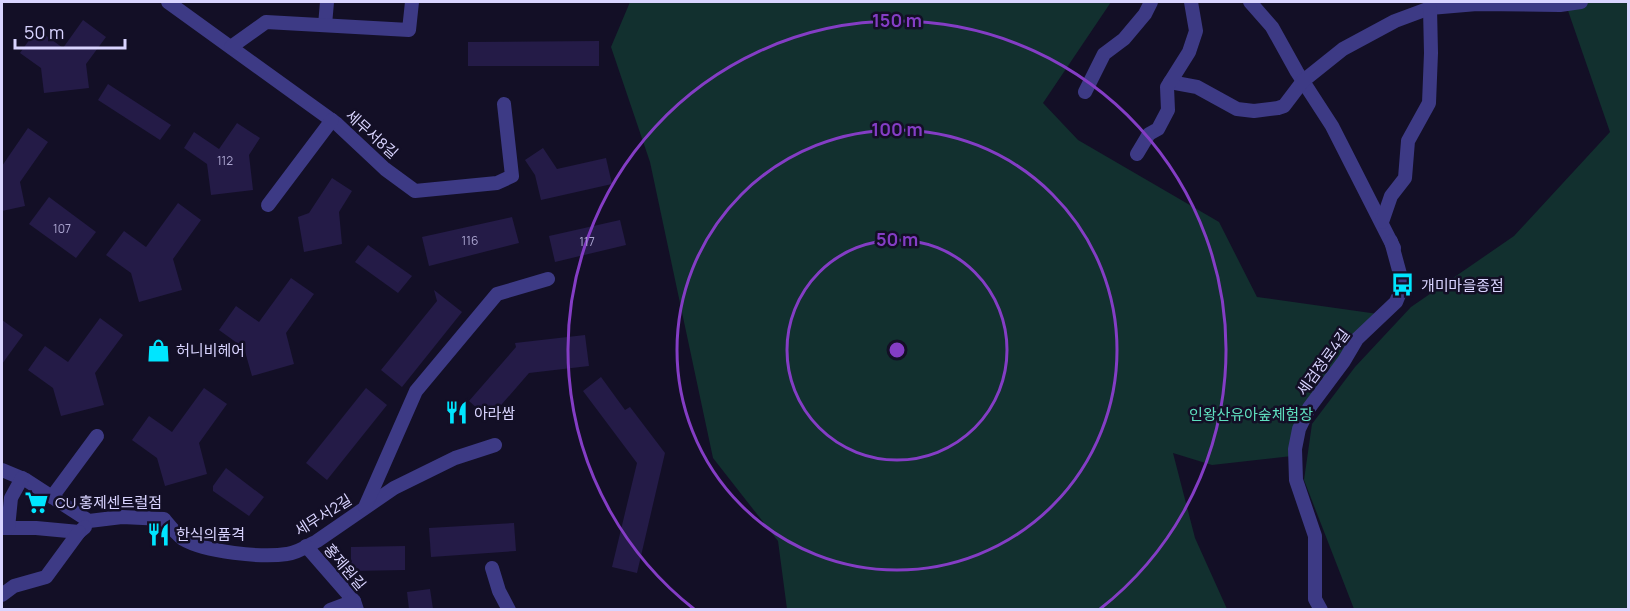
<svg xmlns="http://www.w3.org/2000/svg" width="1630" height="611" font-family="Manrope,'Noto Sans KR',sans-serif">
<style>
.green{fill:#12302f}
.building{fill:#241b47}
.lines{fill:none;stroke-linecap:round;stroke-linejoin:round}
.street{stroke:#3d3a85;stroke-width:14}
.ring{fill:none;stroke:#843dc5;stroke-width:3}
.labels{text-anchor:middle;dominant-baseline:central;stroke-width:5;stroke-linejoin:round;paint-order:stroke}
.number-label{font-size:12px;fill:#aca6d1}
.street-label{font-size:15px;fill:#d9d4ff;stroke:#130f26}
.poi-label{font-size:15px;fill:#d9d4ff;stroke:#130f26;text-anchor:start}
.park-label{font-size:15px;fill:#5fe0c0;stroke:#130f26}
.centre{fill:#843dc5;stroke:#130f26;stroke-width:3}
.ring-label{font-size:18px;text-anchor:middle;font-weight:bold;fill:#843dc5;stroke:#130f26;stroke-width:5;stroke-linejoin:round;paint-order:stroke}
</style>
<rect width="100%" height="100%" fill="#130f26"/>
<g class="green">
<path d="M630 2H1111L1043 103 1078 140 1219 222 1257 297 1378 314 1341 358 1292 456 1212 465 1173 453 1195 538 1227 609H787L778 541 713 458 650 162 611 47Z"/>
<path d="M1565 2H1628V609H1354L1304 480 1312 424 1355 367 1411 307 1514 236 1610 132Z"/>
</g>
<g class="building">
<path d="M83 20 106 37 86 64 89 88 44 93 41 68 20 53 37 29 63 48Z"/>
<path d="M599 41V66H468V42Z"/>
<path d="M108 84 171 125 160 140 98 100Z"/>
<path d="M237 123 260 138 249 155 253 190 211 195 207 164 184 148 194 132 219 149Z"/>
<path d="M28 128 48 142 20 182 25 206 2 211V166Z"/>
<path d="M543 148 557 169 606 158 612 184 541 200 535 175 525 160Z"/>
<path d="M332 178 352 191 339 212 342 244 304 252 298 217 309 213Z"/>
<path d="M49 197 96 232 76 258 29 224Z"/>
<path d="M178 203 201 220 173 259 182 290 139 302 131 273 106 255 124 231 146 247Z"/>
<path d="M512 217 519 243 429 266 422 237Z"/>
<path d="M620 220 626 245 555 262 549 236Z"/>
<path d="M368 245 412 276 398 293 355 262Z"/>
<path d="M291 278 314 294 286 333 294 364 252 376 244 348 219 330 236 306 259 322Z"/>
<path d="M434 290 462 312 402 387 381 370 437 301Z"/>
<path d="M100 318 123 335 95 373 104 405 61 416 53 388 28 370 45 346 68 362Z"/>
<path d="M2 320 23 335 2 364Z"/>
<path d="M585 335 589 366 529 373 489 419 469 401 516 347 515 343Z"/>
<path d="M601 377 625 410 630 407 665 453 637 573 612 567 637 463 583 391Z"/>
<path d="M204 388 227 404 199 443 207 474 165 486 157 458 132 440 149 416 172 432Z"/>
<path d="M366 388 387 405 327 480 306 463Z"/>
<path d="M226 468 264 497 249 516 213 491V486Z"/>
<path d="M514 523 516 551 431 557 429 528Z"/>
<path d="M405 546V570L351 571V547Z"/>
<path d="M430 589 433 609H409L407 592Z"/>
</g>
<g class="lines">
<g class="street">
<path d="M168 2 337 124 385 169 415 191 497 183 512 176 504 104"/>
<path d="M1250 2 1272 27 1297 72 1332 126 1394 248"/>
<path d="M325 25 327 2"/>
<path d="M231 47 266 22 409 30 412 2"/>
<path d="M1170 82 1197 87 1237 109 1254 111 1278 108 1284 106 1303 81 1343 49 1395 21 1430 8 1477 4 1560 5 1581 2"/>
<path d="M1085 92 1104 54 1124 39 1145 14 1151 2"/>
<path d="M1137 154 1149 134 1158 129 1168 110 1167 87 1189 52 1196 31 1191 2"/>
<path d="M268 205 332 120"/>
<path d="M1382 222 1391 196 1405 178 1408 141 1429 103 1431 53 1430 8"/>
<path d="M2 470 26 480 89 521 122 517 164 519C169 525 176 534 183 539 205 552 262 558 287 554 297 553 308 546 317 541L394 488 455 458 495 445"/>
<path d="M52 497 97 436"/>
<path d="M365 507 416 391 497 294 548 279"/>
<path d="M2 528H36L79 532 85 527"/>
<path d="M8 528 11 498 22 478"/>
<path d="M306 546 354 601 357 610"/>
<path d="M492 568 499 591 509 610"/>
<path d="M2 595 14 586 46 577 79 532"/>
<path d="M330 610 354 601"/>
<path d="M1321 610 1315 599V536L1296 480 1295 449 1299 429 1309 408 1344 361 1357 339 1396 302 1403 285 1391 241"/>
</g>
</g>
<g class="ring">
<circle cx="897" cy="350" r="110"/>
<circle cx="897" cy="350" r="220"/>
<path d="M694 609A329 329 0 1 1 1100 609"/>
</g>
<defs>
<symbol id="bus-bare" viewBox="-9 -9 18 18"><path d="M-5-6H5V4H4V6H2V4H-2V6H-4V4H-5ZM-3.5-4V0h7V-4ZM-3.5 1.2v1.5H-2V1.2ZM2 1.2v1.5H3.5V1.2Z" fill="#00e5ff" stroke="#130f26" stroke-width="2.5" paint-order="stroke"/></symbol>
<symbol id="shop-bare" viewBox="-9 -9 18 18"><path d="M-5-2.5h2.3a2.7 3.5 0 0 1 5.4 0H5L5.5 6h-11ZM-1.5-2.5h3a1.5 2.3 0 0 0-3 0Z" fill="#00e5ff" stroke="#130f26" stroke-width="2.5" paint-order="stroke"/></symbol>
<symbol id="restaurant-bare" viewBox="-9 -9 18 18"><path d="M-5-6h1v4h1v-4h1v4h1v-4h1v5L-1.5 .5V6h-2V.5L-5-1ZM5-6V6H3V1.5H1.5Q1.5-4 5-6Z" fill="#00e5ff" stroke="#130f26" stroke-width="2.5" paint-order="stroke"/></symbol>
<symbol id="supermarket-bare" viewBox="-9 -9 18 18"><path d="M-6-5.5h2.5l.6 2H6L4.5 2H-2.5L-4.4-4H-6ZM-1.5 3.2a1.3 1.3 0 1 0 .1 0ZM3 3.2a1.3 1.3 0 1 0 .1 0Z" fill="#00e5ff" stroke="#130f26" stroke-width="2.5" paint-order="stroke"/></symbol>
</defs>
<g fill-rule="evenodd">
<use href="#bus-bare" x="1386" y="268" width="33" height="33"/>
<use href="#shop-bare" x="142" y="334" width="33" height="33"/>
<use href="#restaurant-bare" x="440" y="396" width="33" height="33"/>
<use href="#supermarket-bare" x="20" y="486" width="33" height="33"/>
<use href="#restaurant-bare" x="142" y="518" width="33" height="33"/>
</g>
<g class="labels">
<g class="number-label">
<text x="225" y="160">112</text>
<text x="62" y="228">107</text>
<text x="470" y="240">116</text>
<text x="587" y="241">117</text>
</g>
<g class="street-label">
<text transform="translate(372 134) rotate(42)">세무서8길</text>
<text transform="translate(1323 362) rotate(-54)">세검정로4길</text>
<text transform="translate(323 515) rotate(-32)">세무서2길</text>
<text transform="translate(345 567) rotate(50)">홍제원길</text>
</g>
<g class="poi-label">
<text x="1421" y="285">개미마을종점</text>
<text x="176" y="350">허니비헤어</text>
<text x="474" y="413">아라쌈</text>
<text x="55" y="502">CU 홍제센트럴점</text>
<text x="176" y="534">한식의품격</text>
</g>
<g class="park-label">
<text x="1251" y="414">인왕산유아숲체험장</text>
</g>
</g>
<circle cx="897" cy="350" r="9" class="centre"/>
<g class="ring-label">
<text x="897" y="27">150 m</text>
<text x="897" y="136">100 m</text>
<text x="897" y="246">50 m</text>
</g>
<rect width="1630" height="611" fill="none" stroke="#d9d4ff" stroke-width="6"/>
<path d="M15 39v9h110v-9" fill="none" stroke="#d9d4ff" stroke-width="3"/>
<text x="24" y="39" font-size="18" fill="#d9d4ff" stroke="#130f26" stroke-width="4.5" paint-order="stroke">50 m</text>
</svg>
